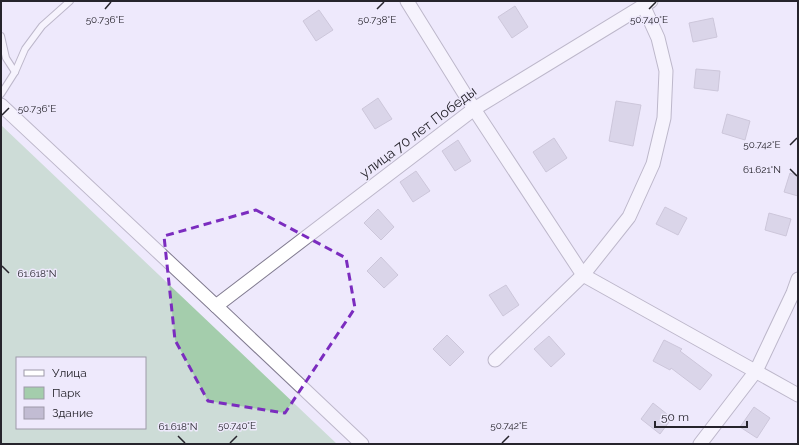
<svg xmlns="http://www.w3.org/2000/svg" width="799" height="445" font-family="Raleway,sans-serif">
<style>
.green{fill:#a4cdac;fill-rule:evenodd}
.building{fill:#c2bcd3;stroke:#a29cb2}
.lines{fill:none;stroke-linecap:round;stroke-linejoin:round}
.lane-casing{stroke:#817b90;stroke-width:8}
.street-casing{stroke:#817b90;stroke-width:15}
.lane{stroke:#fff;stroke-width:6}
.street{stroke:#fff;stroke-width:13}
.marked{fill:none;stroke:#7b2cbf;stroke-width:3;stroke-dasharray:8 5;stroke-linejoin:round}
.ticks{fill:none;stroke:#26242c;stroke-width:1.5}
.labels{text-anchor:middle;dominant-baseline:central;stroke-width:3;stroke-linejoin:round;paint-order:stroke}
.street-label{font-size:14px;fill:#26242c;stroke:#eee9fc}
.ticks-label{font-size:10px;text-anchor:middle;fill:#26242c;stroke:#eee9fc;stroke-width:3;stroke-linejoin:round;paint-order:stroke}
</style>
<rect width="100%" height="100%" fill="#eee9fc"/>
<path class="green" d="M1 125 337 444H1ZM17 358H145V428H17Z"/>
<g class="building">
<path d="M515 6 528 27 512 38 498 17Z"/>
<path d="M319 10 333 30 316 41 303 21Z"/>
<path d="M713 18 717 37 693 42 689 23Z"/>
<path d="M696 69 720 71 718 91 694 88Z"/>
<path d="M378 98 392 119 375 129 362 109Z"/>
<path d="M616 101 641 105 633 146 609 141Z"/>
<path d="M727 114 750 121 745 140 722 133Z"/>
<path d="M554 138 567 158 546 172 533 152Z"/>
<path d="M458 140 471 161 455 171 442 151Z"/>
<path d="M416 171 430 191 413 202 400 182Z"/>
<path d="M790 173 798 176V196L784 192Z"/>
<path d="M665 207 687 218 678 235 656 224Z"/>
<path d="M378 209 394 227 381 240 364 223Z"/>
<path d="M769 213 791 219 786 236 765 230Z"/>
<path d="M381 257 398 275 384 288 367 271Z"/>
<path d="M506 285 519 305 503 316 489 295Z"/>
<path d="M447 335 464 352 450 366 433 349Z"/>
<path d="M549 336 565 354 551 367 534 349Z"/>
<path d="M664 340 682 349 680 351 712 375 700 390 671 368 670 370 653 361Z"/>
<path d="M653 403 672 418 660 434 641 419Z"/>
<path d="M754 407 770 418 757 438 740 427Z"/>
</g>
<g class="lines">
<defs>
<g id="lane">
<path d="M1 36 6 58 15 72"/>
<path d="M1 94 15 72 25 49 42 26 70 1"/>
</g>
<g id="street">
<path d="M407 1 474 109 583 275 798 395"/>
<path d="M1 105 216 306 362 444"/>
<path d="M216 306 474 109 651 1"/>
<path d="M495 360 583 275 629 217 653 164 664 118 666 71 658 38 643 5"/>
<path d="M700 444 756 371 793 293 798 279"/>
</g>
</defs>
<use href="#lane" class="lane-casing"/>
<use href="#street" class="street-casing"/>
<use href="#lane" class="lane"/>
<use href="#street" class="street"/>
</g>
<path d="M0 0H799V445H0ZM256 210 346 258 355 308 285 413 208 401 175 340 164 236Z" fill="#eee9fc" fill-opacity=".55" fill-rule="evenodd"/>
<path class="marked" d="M256 210 346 258 355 308 285 413 208 401 175 340 164 236Z"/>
<path class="ticks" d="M105 9 111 2M377 9 384 2M649 9 656 2M2 115 9 108M790 145 797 138M790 169 797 176M2 266 9 273M178 436 185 443M230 443 237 436M502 443 509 436"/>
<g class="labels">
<g class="street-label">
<text transform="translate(418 132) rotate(-37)">улица 70 лет Победы</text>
</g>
</g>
<g class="ticks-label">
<text x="105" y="23">50.736°E</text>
<text x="377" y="23">50.738°E</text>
<text x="649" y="23">50.740°E</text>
<text x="37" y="112">50.736°E</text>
<text x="762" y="148">50.742°E</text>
<text x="762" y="173">61.621°N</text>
<text x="37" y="277">61.618°N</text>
<text x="237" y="429">50.740°E</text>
<text x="509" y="429">50.742°E</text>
<text x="178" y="430">61.618°N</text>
</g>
<rect width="799" height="445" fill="none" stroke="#26242c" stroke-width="4"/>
<rect x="16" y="357" width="130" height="72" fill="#eee9fc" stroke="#9e9aa9"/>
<rect x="24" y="370" width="20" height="6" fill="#ffffff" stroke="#9e9aa9"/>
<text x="52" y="377" font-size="12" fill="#26242c">Улица</text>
<rect x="24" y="387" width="20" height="12" fill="#a4cdac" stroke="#9e9aa9"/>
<text x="52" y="397" font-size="12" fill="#26242c">Парк</text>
<rect x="24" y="407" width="20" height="12" fill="#c2bcd3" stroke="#9e9aa9"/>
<text x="52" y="417" font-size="12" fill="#26242c">Здание</text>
<path d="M655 421v6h92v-6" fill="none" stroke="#26242c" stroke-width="2"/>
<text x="661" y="421" font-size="12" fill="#26242c" stroke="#eee9fc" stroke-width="3" paint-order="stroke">50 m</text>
</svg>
